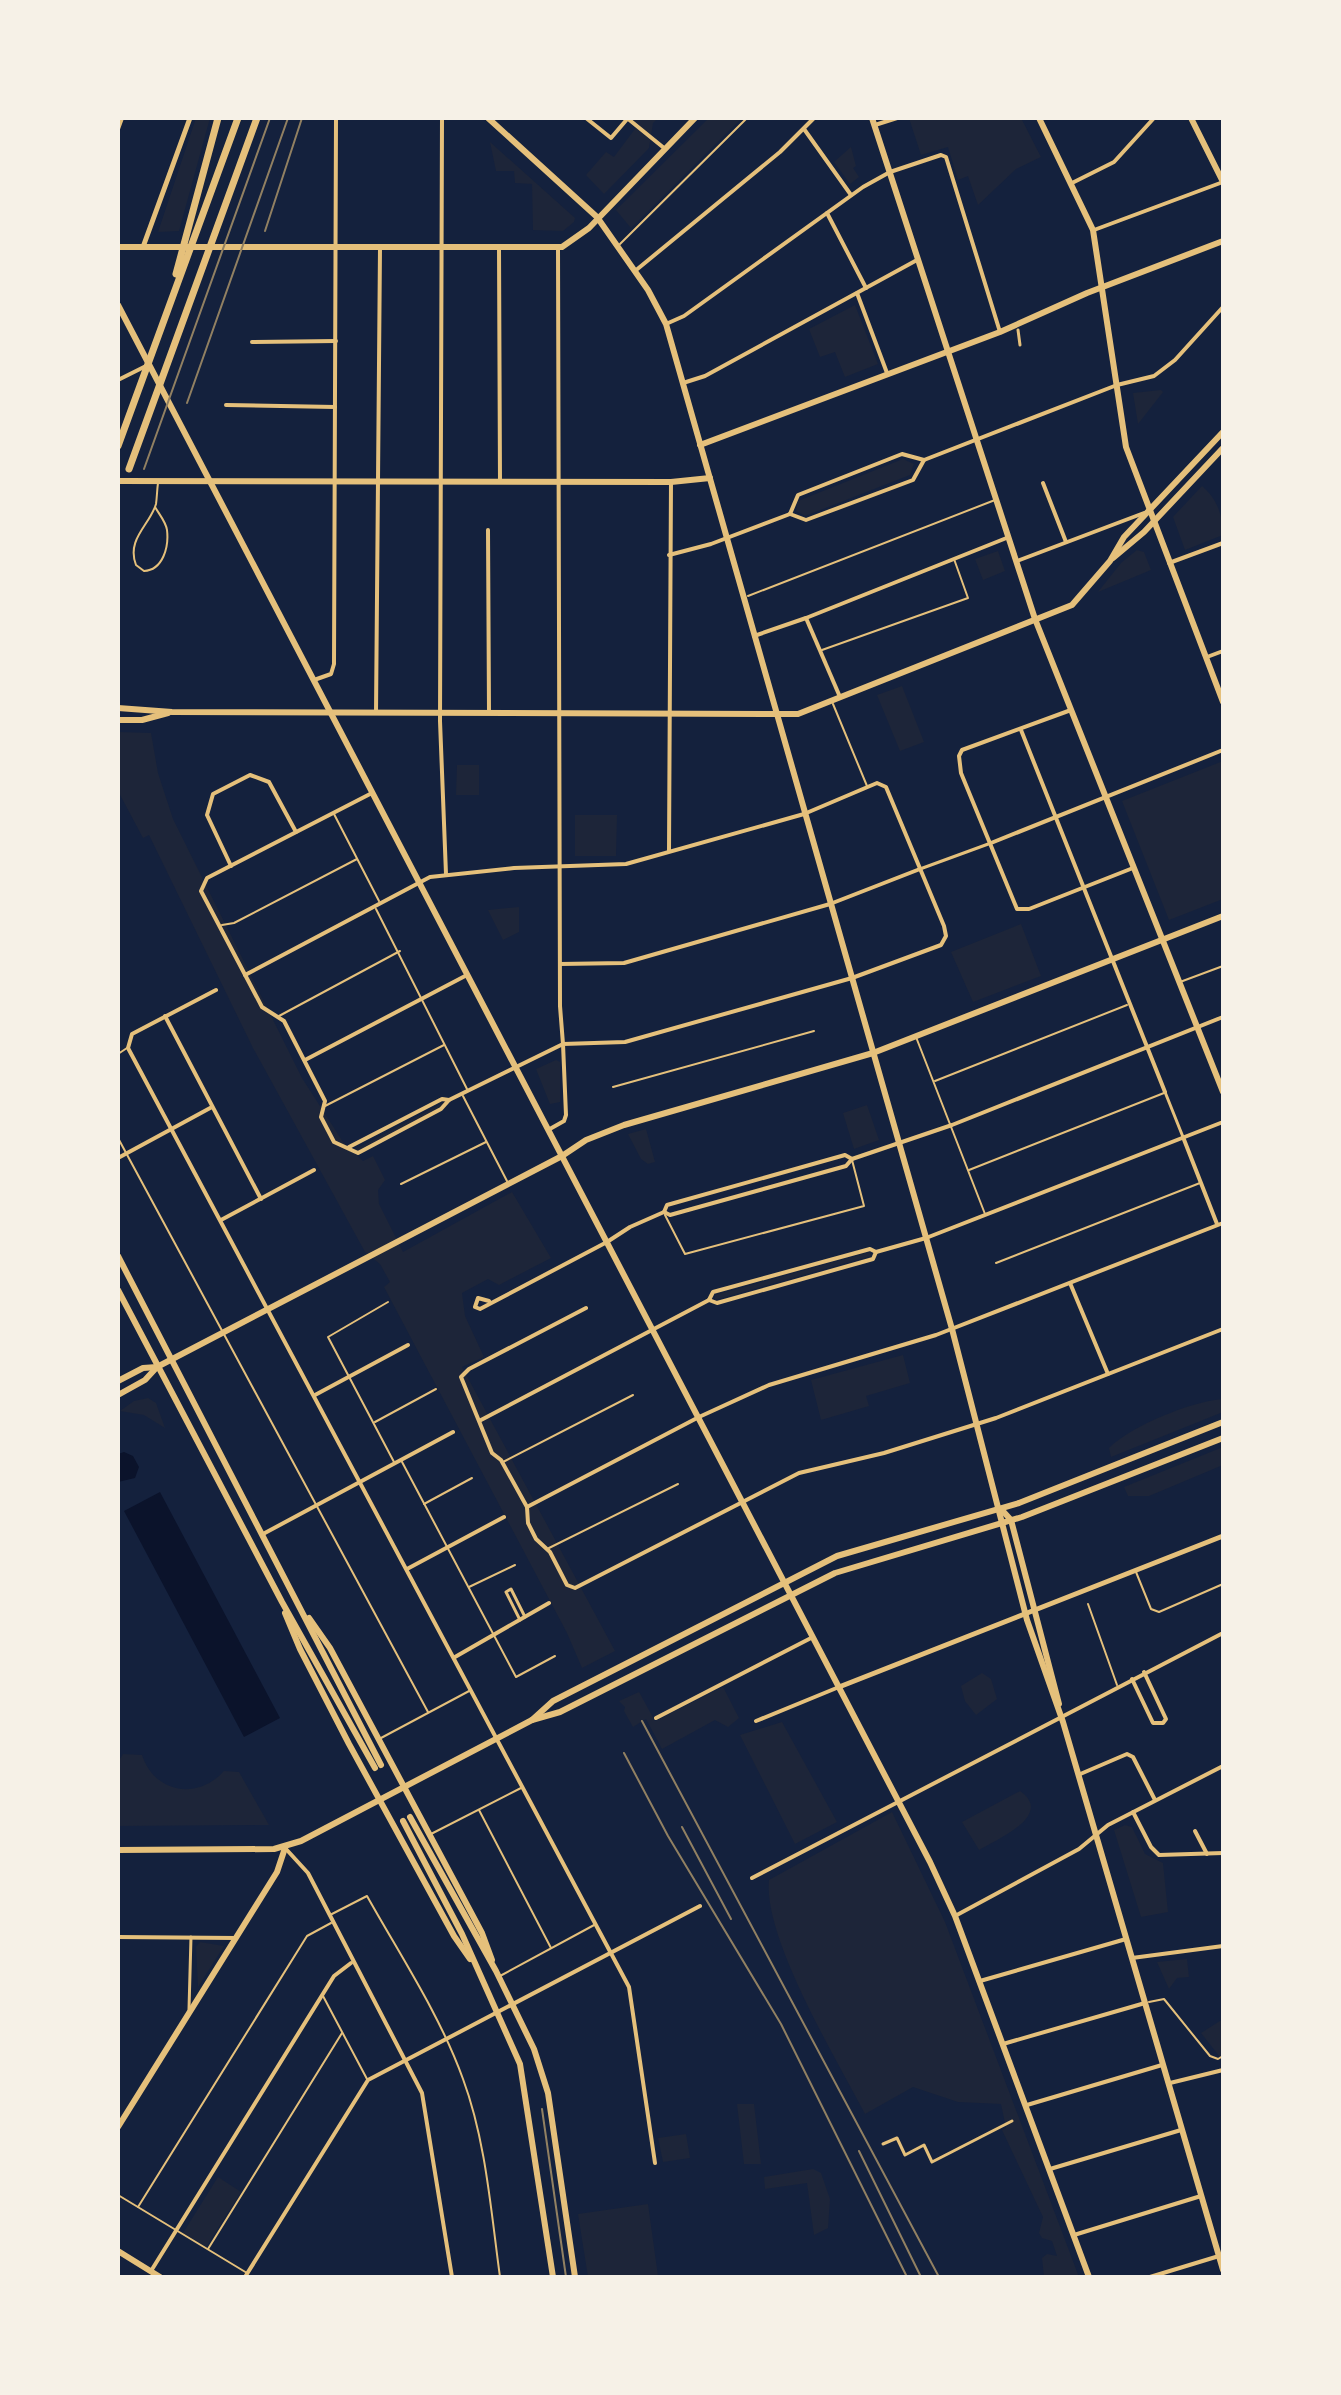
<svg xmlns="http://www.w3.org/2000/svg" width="1341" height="2395" font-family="'Nunito Sans',sans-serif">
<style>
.green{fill:#1d2539}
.water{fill:#0b132b}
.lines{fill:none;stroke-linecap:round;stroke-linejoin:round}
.service{stroke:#e5c07b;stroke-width:2}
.pedestrian{stroke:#e5c07b;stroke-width:3}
.minor{stroke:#e5c07b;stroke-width:4}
.tertiary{stroke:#e5c07b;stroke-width:5}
.secondary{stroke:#e5c07b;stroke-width:6}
.primary{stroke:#e5c07b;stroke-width:6}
.motorway{stroke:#e5c07b;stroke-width:7}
.tram{stroke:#918062;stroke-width:2}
.rail{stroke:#918062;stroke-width:2}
</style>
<rect width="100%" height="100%" fill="#14213d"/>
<g class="green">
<path d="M196 118H210L179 231 158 232Z"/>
<path d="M631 118H658L653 123 649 148 604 194 586 175 606 152 614 157 638 125Z"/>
<path d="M709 118H742L631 228 616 210Z"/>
<path d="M909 118H1021L1041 157 1016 169 978 205 968 176 958 180 948 147 921 155Z"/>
<path d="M490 142 575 218 574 222 563 231 533 230 532 184 515 183 514 171H496Z"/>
<path d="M851 147 856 166 853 168 859 177 850 184 834 162Z"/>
<path d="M855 305 878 364 845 377 835 352 820 357 809 329Z"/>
<path d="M1161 390 1163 392 1138 424 1133 393Z"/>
<path d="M903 459 914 464 910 475 805 516 796 511 798 501Z"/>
<path d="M1202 486C1217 499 1223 515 1223 535L1185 550 1173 517Z"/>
<path d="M1137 550 1144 552 1151 570 1098 592 1121 563Z"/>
<path d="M998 551 1005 571 983 580 975 559Z"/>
<path d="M902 686 924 742 900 751 877 695Z"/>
<path d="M118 732 151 733 158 773 173 819 302 1078 343 1142 363 1161 373 1156 385 1180 378 1190 379 1204 403 1252 512 1192 551 1258 499 1285 488 1279 462 1293 465 1316 484 1357 462 1367 615 1651 582 1668 567 1633 384 1287 390 1282 380 1264 365 1252 253 1048 149 835 143 838 118 791Z"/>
<path d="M1223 761V899L1169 920 1122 801Z"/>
<path d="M457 765H479V795H456Z"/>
<path d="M575 815H617L616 856H575Z"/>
<path d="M519 907V932L503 940 488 910Z"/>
<path d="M1021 924 1041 976 973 1002 951 952Z"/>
<path d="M556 1060 560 1062V1102L550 1104 536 1069Z"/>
<path d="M446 1101 439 1108 358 1152 354 1150Z"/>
<path d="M867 1105 879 1140 854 1149 843 1113Z"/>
<path d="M646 1129 655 1162 648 1164 641 1159 628 1134Z"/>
<path d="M870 1252 871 1256 715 1300V1295Z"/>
<path d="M903 1355 910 1383 866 1396 869 1406 821 1420 811 1380Z"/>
<path d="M148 1398 156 1403 165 1428 144 1415 120 1411 134 1401Z"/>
<path d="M1223 1399V1412L1111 1457 1109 1448C1131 1426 1192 1401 1223 1399Z"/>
<path d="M1223 1447V1465L1149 1496H1128L1124 1487Z"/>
<path d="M982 1673 991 1679 997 1699 976 1715 965 1701 961 1686Z"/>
<path d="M723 1687 739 1718 728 1727 715 1720 662 1749 646 1719 633 1727 624 1711 625 1707 619 1701 639 1692 655 1721Z"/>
<path d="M782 1722 837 1822 795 1844 740 1735Z"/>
<path d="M123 1754 142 1755C155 1794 198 1800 224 1771L239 1772 269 1825 118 1826V1762Z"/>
<path d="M1020 1791C1055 1815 996 1840 979 1850L962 1822Z"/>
<path d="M892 1812 945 1922 1079 2277H1044L1042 2258 1047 2254 1057 2256 1052 2241 1042 2238 1039 2233 1043 2217 1002 2130 1006 2128 1001 2104 958 2102 913 2087 865 2114C837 2060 763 1938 769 1880Z"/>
<path d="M1125 1825 1132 1827 1145 1854 1163 1863 1168 1912 1141 1917 1114 1830Z"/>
<path d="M200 1942 224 1946 198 1987 196 1947Z"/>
<path d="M1187 1959 1189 1977 1177 1978 1169 1989 1157 1962Z"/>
<path d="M1223 2019V2061L1201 2033Z"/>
<path d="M737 2104H754L761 2164H744Z"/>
<path d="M686 2134 690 2158 663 2162 658 2138Z"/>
<path d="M813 2169 821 2173 830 2199 828 2228 814 2235 807 2183 765 2189 764 2177Z"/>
<path d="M218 2177 241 2192 206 2247 183 2233Z"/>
<path d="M648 2204 658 2276 588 2277 578 2214Z"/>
</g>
<g class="water">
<path d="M124 1452 133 1456 139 1467 135 1478 118 1482V1454Z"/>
<path d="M160 1492 280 1718 244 1737 124 1511Z"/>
</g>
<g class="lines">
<g class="service">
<path d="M620 244 747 118"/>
<path d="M155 507C159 514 166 522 167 530 169 547 163 570 144 571L136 565C126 539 150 525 156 504 157 497 157 490 158 483"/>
<path d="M748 596 995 500"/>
<path d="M822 650 968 598 954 559"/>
<path d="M833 704 867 786"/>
<path d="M334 814 379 901"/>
<path d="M376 909 467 1089"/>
<path d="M222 925 234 923 357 859"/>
<path d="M1180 982 1223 966"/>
<path d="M279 1016 400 951"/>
<path d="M916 1037 985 1214"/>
<path d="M118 1054 127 1048"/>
<path d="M935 1081 1127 1005"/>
<path d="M613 1087 814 1031"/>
<path d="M463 1096 508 1183"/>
<path d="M325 1106 444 1045"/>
<path d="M118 1138 428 1712"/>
<path d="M969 1170 1164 1093"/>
<path d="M401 1184 486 1142"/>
<path d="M665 1215 685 1254 864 1206 852 1160"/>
<path d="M996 1263 1200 1183"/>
<path d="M388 1302 328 1337 394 1462"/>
<path d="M375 1422 436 1389"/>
<path d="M401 1460 516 1677 555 1656"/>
<path d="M503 1462 633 1395"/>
<path d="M424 1504 472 1478"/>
<path d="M549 1548 678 1484"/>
<path d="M1136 1572 1151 1609 1159 1612 1223 1584"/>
<path d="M469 1587 515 1565"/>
<path d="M1088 1604 1117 1685"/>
<path d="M381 1738 471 1690"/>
<path d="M479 1810 551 1948"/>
<path d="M431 1834 521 1788"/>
<path d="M330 1915 367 1896C400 1955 440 2015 463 2079 486 2141 491 2212 500 2277"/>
<path d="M500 1976 596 1924"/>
<path d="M323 1996 367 2079"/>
<path d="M1149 2002 1164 1999 1210 2056 1218 2059 1223 2056"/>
<path d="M118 2195 247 2273"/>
<path d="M138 2207 307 1936 331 1923"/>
<path d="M208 2249 342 2033"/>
</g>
<g class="pedestrian">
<path d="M1018 330 1020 345"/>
<path d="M920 869 991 843"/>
<path d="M1165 1092 1183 1137"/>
<path d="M520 1620 506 1592 511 1589 525 1617"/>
<path d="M189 2009 191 1937"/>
<path d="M883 2144 897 2138 905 2155 924 2145 932 2162 1012 2121"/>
</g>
<g class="minor">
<path d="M442 118 440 721 446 874"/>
<path d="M586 118 611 138 628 118"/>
<path d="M627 118 664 148"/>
<path d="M875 125 897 118"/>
<path d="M118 129 122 118"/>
<path d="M804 129 851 195"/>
<path d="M1072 183 1114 162 1154 118"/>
<path d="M827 213 866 288"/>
<path d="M1094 230 1223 182"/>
<path d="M499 248 500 482"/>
<path d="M635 271 780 152 814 118"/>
<path d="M857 293 887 373"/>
<path d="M666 324 684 316 863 187 890 172 941 155 946 157 1000 332"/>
<path d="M252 342 336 341"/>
<path d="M118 380 148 365"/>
<path d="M683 383 705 376 917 260"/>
<path d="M226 405 335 407"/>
<path d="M1043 483 1066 542"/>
<path d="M790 514 798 495 902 454 924 460 1117 385 1154 376 1175 360 1223 307"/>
<path d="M790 514 806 520 913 480 924 460"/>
<path d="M488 530 489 712"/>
<path d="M669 555 711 544 790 514"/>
<path d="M1017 561 1144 513"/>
<path d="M1169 563 1223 543"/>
<path d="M806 618 840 697"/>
<path d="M754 636 806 618 1009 537"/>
<path d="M1207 657 1223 651"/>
<path d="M314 680 331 674 334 664 336 118"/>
<path d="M1071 710 962 750 959 756 961 773 1017 909H1029L1133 868"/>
<path d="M376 713 380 248"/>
<path d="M1021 730 1165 1092"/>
<path d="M372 793 207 878 201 891 262 1007 284 1021 325 1101 321 1117 334 1142 358 1153 441 1109 449 1100"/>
<path d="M991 843 1223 750"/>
<path d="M669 851 671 482"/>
<path d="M231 866 207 815 213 794 250 775 269 782 296 832"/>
<path d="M560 964 624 963 830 904 920 869"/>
<path d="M245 975 430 877 514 868 626 864 804 814 877 783 886 787 944 926 946 936 941 945 852 978 625 1042 563 1044 566 1115 564 1121 548 1130"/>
<path d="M216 990 132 1034 128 1048 629 1987 655 2163"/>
<path d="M165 1016 261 1199"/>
<path d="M305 1060 467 975"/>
<path d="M1183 1137 1217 1224"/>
<path d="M349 1147 442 1099 449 1100 563 1044 560 1006 558 248"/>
<path d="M118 1158 212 1107"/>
<path d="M664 1212 670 1215 846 1166 852 1159 952 1125 1223 1017"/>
<path d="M221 1220 314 1170"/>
<path d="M1070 1283 1108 1374"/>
<path d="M709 1300 717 1303 873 1259 876 1252"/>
<path d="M489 1301 478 1298 475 1307 480 1309 607 1242 630 1227 664 1212 667 1205 845 1155 852 1159"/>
<path d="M586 1308 469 1369 461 1377 492 1453 501 1460 527 1507 528 1523 536 1539 550 1552 567 1585 575 1588 799 1473 884 1453 996 1418 1223 1329"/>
<path d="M315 1395 408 1345"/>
<path d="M481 1420 709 1300 713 1292 870 1249 876 1252 926 1238 1223 1122"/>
<path d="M527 1507 699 1417 769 1385 936 1335 1223 1223"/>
<path d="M263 1534 453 1432"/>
<path d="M407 1569 504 1517"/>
<path d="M455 1657 549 1603"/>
<path d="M1132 1679 1153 1723H1163L1166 1719 1144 1672"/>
<path d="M656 1718 813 1637"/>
<path d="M756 1721 839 1687"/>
<path d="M1078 1775 1127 1754 1133 1757 1155 1800"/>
<path d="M1133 1812 1151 1847 1159 1855 1223 1853"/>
<path d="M1195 1831 1207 1854"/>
<path d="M286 1849 308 1873 422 2093 452 2277"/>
<path d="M752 1878 1223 1633"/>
<path d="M955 1916 1079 1849 1108 1825 1223 1766"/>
<path d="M118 1937 236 1938"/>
<path d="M1132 1958 1223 1946"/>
<path d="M980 1981 1126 1939"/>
<path d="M1003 2044 1145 2003"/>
<path d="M1170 2083 1223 2070"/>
<path d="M1027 2105 1162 2065"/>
<path d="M1050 2169 1181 2130"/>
<path d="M1074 2235 1201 2196"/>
<path d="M151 2271 334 1976 351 1963"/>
<path d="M245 2277 368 2080 700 1906"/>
<path d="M1150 2277 1219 2256"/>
</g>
<g class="tertiary">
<path d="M143 247 190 118"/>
<path d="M839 1687 1223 1536"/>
</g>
<g class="secondary">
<path d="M872 118 1035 619 1223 1092"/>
<path d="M1191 118 1223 182"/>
<path d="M700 445 1000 332 1087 293 1223 241"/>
<path d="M118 481 671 482 710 478"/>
<path d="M1113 558 1144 532 1223 448"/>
<path d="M118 708 172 712 798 714 1072 605 1110 561 1124 537 1223 432"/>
<path d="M118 720H142L168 713"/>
<path d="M118 1381 143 1368 157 1367"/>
<path d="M118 1395 145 1380 157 1367 562 1156 586 1140 624 1125 873 1053 1223 916"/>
<path d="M118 2127 277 1872 285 1848"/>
<path d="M118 2251 160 2277"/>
</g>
<g class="primary">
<path d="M488 118 597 217 648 290 666 324 952 1329 1027 1620 1063 1722 1223 2270"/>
<path d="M1039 118 1093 230 1126 447 1223 702"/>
<path d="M118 247H562L589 228 695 118"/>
<path d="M118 305 930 1862 955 1916 1089 2277"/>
<path d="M118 1256 381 1765"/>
<path d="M118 1290 282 1602 375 1768"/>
<path d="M1001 1509 1011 1520 1059 1704"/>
<path d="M285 1613 300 1649 349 1744 454 1936 470 1959"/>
<path d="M309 1618 330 1648 482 1933 492 1960"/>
<path d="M532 1720 560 1712 835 1573 1022 1517 1223 1438"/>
<path d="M410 1817 496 1971 534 2049 548 2093 575 2277"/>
<path d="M403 1821 462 1934 520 2064 553 2277"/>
<path d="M118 1850 274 1849 301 1841 532 1720 553 1701 837 1556 1019 1503 1223 1422"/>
</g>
<g class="motorway">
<path d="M176 274 218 118"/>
<path d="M118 446 238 118"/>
<path d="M129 469 257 118"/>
</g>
<path class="tram" d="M542 2109 566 2277"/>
<g class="rail">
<path d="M265 231 302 118"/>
<path d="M187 403 288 118"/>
<path d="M144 469 270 118"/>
<path d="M642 1721 939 2277"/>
<path d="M624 1753 668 1836 781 2024 907 2277"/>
<path d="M682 1827 731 1919"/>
<path d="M859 2151 921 2277"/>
</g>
</g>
<rect width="1341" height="2395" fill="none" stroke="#f6f1e7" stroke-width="240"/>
</svg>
